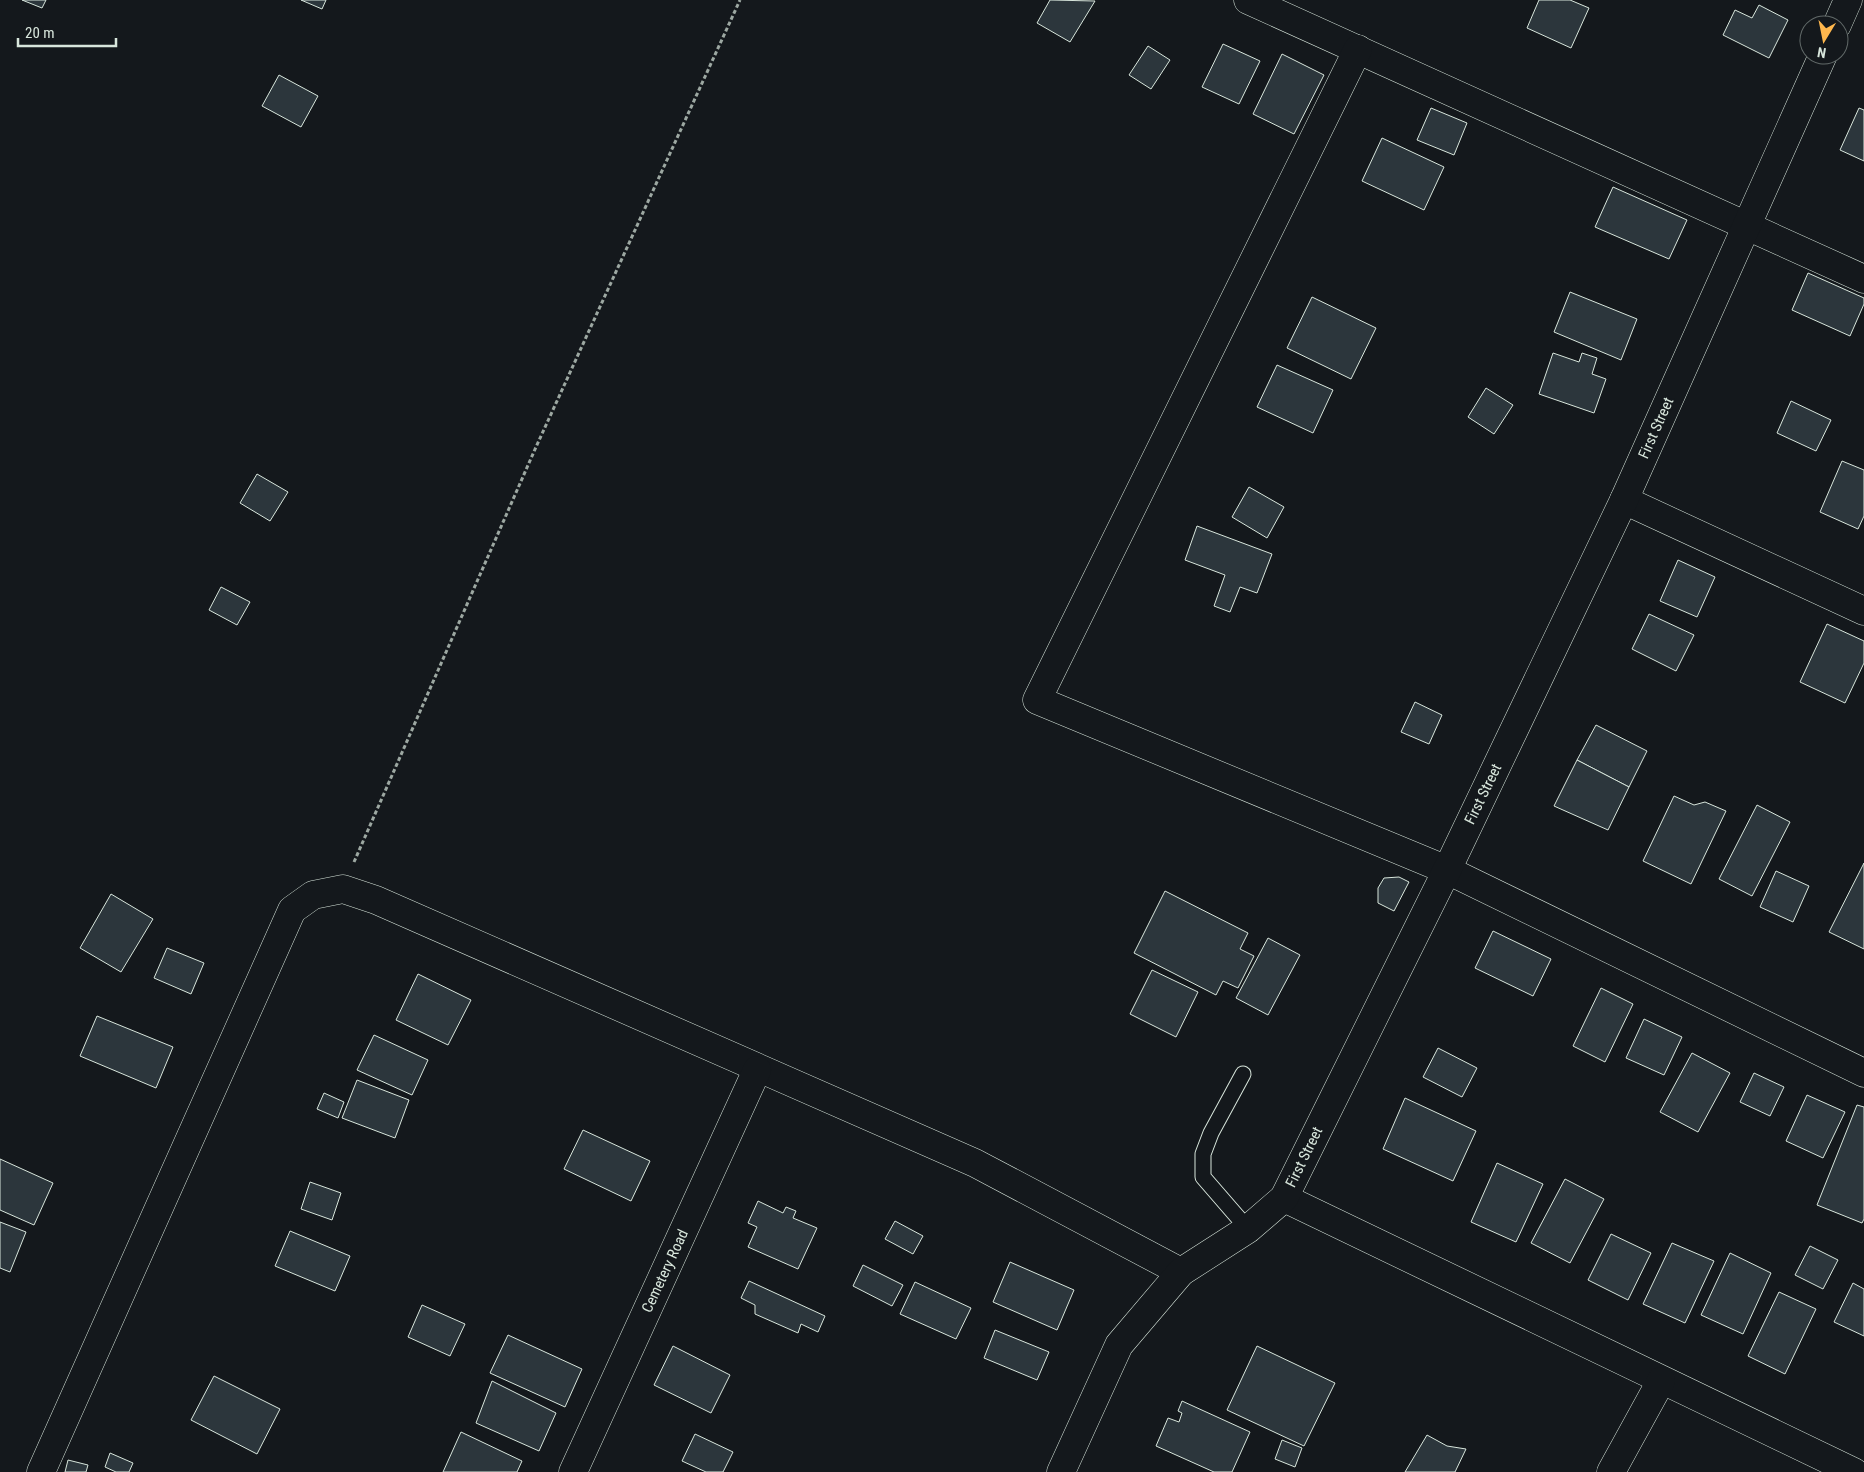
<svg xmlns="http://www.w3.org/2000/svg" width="1864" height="1472" font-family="'Roboto Condensed',sans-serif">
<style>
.building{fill:#2c363c;stroke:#d8e6dc}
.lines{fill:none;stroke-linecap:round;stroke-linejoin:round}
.lane-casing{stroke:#d8e6dc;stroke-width:17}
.street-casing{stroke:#d8e6dc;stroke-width:29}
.path{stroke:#9da8a2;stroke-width:3;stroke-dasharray:4 2.5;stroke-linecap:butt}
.lane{stroke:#14181c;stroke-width:15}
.street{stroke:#14181c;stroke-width:28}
.labels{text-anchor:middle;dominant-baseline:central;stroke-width:4;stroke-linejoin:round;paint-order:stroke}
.street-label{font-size:15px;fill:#d8e6dc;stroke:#14181c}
</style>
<rect width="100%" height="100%" fill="#14181c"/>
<g class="building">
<path d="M22 0H46L42 8Z"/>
<path d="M301 0H326L322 9Z"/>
<path d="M1050 0 1095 1 1070 42 1037 23Z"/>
<path d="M1539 0H1570L1589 8 1571 48 1527 28Z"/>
<path d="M1759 5 1788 20 1769 58 1723 35 1735 10 1752 18Z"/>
<path d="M1223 44 1260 61 1239 104 1202 87Z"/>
<path d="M1148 46 1170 60 1151 89 1129 75Z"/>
<path d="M1282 54 1324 75 1294 134 1253 114Z"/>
<path d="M279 75 318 96 301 127 262 106Z"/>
<path d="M1431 108 1467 123 1454 155 1417 140Z"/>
<path d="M1859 108 1864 110V161L1840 150Z"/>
<path d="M1382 138 1444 167 1424 210 1362 181Z"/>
<path d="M1613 187 1687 220 1669 259 1595 227Z"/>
<path d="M1808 273 1864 298V304L1850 336 1792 310Z"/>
<path d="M1570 292 1637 319 1621 360 1554 332Z"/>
<path d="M1312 297 1376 328 1351 379 1287 348Z"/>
<path d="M1553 353 1579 362 1582 353 1597 358 1592 374 1606 379 1594 413 1539 394Z"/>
<path d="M1277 365 1333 390 1313 433 1257 407Z"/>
<path d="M1486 388 1513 405 1494 434 1468 417Z"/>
<path d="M1791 401 1831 420 1816 451 1777 433Z"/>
<path d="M1842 461 1864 470V516L1858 529 1820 512Z"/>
<path d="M257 474 288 492 270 521 240 503Z"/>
<path d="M1249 487 1284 507 1267 538 1232 517Z"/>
<path d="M1197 526 1272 554 1257 593 1240 587 1230 612 1214 606 1225 575 1185 560Z"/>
<path d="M1678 560 1715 577 1697 617 1660 601Z"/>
<path d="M221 587 250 602 237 625 209 610Z"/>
<path d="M1649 614 1694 635 1676 671 1632 649Z"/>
<path d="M1827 624 1864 641V663L1845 703 1800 682Z"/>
<path d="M1415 702 1442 715 1429 744 1401 732Z"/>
<path d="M1596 725 1647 751 1629 787 1577 760Z"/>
<path d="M1577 760 1629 787 1608 830 1554 806Z"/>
<path d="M1674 796 1694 805 1705 802 1726 811 1691 884 1643 861Z"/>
<path d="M1757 805 1790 822 1752 896 1719 879Z"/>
<path d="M1864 863V949L1829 932Z"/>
<path d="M1776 871 1809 886 1793 922 1760 907Z"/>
<path d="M1399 877 1409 882 1394 911 1378 903V888L1384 878Z"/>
<path d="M1165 891 1248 933 1240 949 1254 956 1238 988 1223 981 1216 995 1134 953Z"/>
<path d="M111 894 153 919 121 972 80 948Z"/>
<path d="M1493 931 1551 959 1533 996 1475 968Z"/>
<path d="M1268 938 1300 955 1268 1015 1236 998Z"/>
<path d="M167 948 204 963 191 994 154 978Z"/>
<path d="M1152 970 1198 992 1176 1037 1130 1014Z"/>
<path d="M418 974 471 1000 448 1045 396 1020Z"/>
<path d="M1601 988 1633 1004 1605 1062 1573 1046Z"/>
<path d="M97 1016 173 1047 156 1088 80 1056Z"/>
<path d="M1644 1019 1682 1037 1664 1075 1626 1058Z"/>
<path d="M374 1035 428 1060 412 1095 357 1070Z"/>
<path d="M1438 1048 1477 1068 1462 1097 1423 1077Z"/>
<path d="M1692 1053 1730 1073 1698 1132 1660 1112Z"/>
<path d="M1754 1073 1784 1087 1770 1116 1740 1102Z"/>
<path d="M357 1080 409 1100 395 1138 342 1118Z"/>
<path d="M324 1093 344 1102 338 1118 317 1109Z"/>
<path d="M1807 1095 1845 1112 1823 1158 1786 1141Z"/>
<path d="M1405 1098 1476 1131 1453 1181 1383 1149Z"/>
<path d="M1857 1105 1864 1107V1219L1862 1223 1817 1205Z"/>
<path d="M583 1130 650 1161 631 1201 564 1169Z"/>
<path d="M0 1159 53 1183 34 1225 0 1210Z"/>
<path d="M1497 1163 1543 1184 1516 1242 1471 1222Z"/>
<path d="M1565 1179 1604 1199 1570 1263 1531 1243Z"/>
<path d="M310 1182 341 1193 332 1220 301 1209Z"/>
<path d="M758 1201 783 1213 786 1207 796 1211 793 1218 817 1228 798 1269 748 1247 757 1227 748 1223Z"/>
<path d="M895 1221 923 1236 913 1254 885 1239Z"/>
<path d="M0 1222 26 1232 10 1272 0 1268Z"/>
<path d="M290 1231 350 1256 335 1291 275 1266Z"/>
<path d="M1611 1234 1651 1253 1628 1300 1588 1280Z"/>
<path d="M1672 1243 1714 1261 1685 1323 1643 1304Z"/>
<path d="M1810 1246 1838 1260 1823 1289 1795 1275Z"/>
<path d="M1730 1253 1771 1273 1743 1334 1701 1315Z"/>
<path d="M1010 1262 1074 1290 1057 1330 993 1302Z"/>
<path d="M863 1265 903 1285 892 1306 853 1286Z"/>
<path d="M749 1281 825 1316 818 1332 801 1324 798 1333 755 1314V1305L741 1298Z"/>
<path d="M915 1282 971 1308 956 1339 900 1314Z"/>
<path d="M1853 1283 1864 1289V1336L1834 1322Z"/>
<path d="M1779 1292 1816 1309 1785 1374 1748 1356Z"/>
<path d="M422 1305 465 1324 450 1356 408 1337Z"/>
<path d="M995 1330 1049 1352 1037 1380 984 1358Z"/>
<path d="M508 1335 582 1369 565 1407 490 1373Z"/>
<path d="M673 1346 730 1375 711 1413 654 1385Z"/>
<path d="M1257 1346 1335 1383 1304 1446 1227 1410Z"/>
<path d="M214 1376 280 1409 257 1454 191 1420Z"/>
<path d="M492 1381 556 1413 539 1451 476 1423Z"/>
<path d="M1182 1401 1250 1432 1232 1472H1214L1156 1446 1168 1418 1179 1422 1182 1413 1178 1411Z"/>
<path d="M461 1432 522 1461 517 1472H443Z"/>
<path d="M695 1434 733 1452 723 1472H706L682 1461Z"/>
<path d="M1427 1435 1447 1446 1466 1449 1455 1472H1405Z"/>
<path d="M1282 1440 1302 1448 1295 1467 1275 1459Z"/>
<path d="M110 1453 133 1463 129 1472H116L105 1467Z"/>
<path d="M68 1460 88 1465 86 1472H65Z"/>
</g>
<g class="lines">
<defs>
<path id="lane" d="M1243 1074 1211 1133 1203 1154V1177L1248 1229"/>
<g id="street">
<path d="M1248 0 1864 279"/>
<path d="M1837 25 1848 0"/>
<path d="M1358 49 1037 700 1447 870 1864 1073"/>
<path d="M1624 500 1864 611"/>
<path d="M1284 1198 1854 1472"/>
<path d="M41 1472 292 910 313 895 343 889 376 900 975 1163 1181 1272"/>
<path d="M573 1472 757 1070"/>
<path d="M1061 1472 1119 1345 1181 1272 1248 1229 1284 1198 1447 870 1624 500 1823 55"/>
<path d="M1611 1472 1661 1381"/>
</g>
</defs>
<use href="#lane" class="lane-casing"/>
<use href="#street" class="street-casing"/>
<path class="path" d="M354 862 536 447 740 0"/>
<use href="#lane" class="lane"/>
<use href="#street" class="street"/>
</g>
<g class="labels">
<g class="street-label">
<text transform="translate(1656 428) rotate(-66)">First Street</text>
<text transform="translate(1483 794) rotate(-64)">First Street</text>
<text transform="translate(1304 1157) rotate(-64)">First Street</text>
<text transform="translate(665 1271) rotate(-65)">Cemetery Road</text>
</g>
</g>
<g transform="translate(1824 40) rotate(190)"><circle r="24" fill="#14181c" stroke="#626a69"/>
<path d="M0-4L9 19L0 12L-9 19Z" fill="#ffb74d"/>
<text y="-8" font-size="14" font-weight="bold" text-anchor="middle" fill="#d8e6dc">N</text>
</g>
<path d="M18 38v8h98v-8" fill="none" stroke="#d8e6dc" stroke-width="2.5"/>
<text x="25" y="38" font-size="15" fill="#d8e6dc" stroke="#14181c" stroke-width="4" paint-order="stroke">20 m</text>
</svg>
